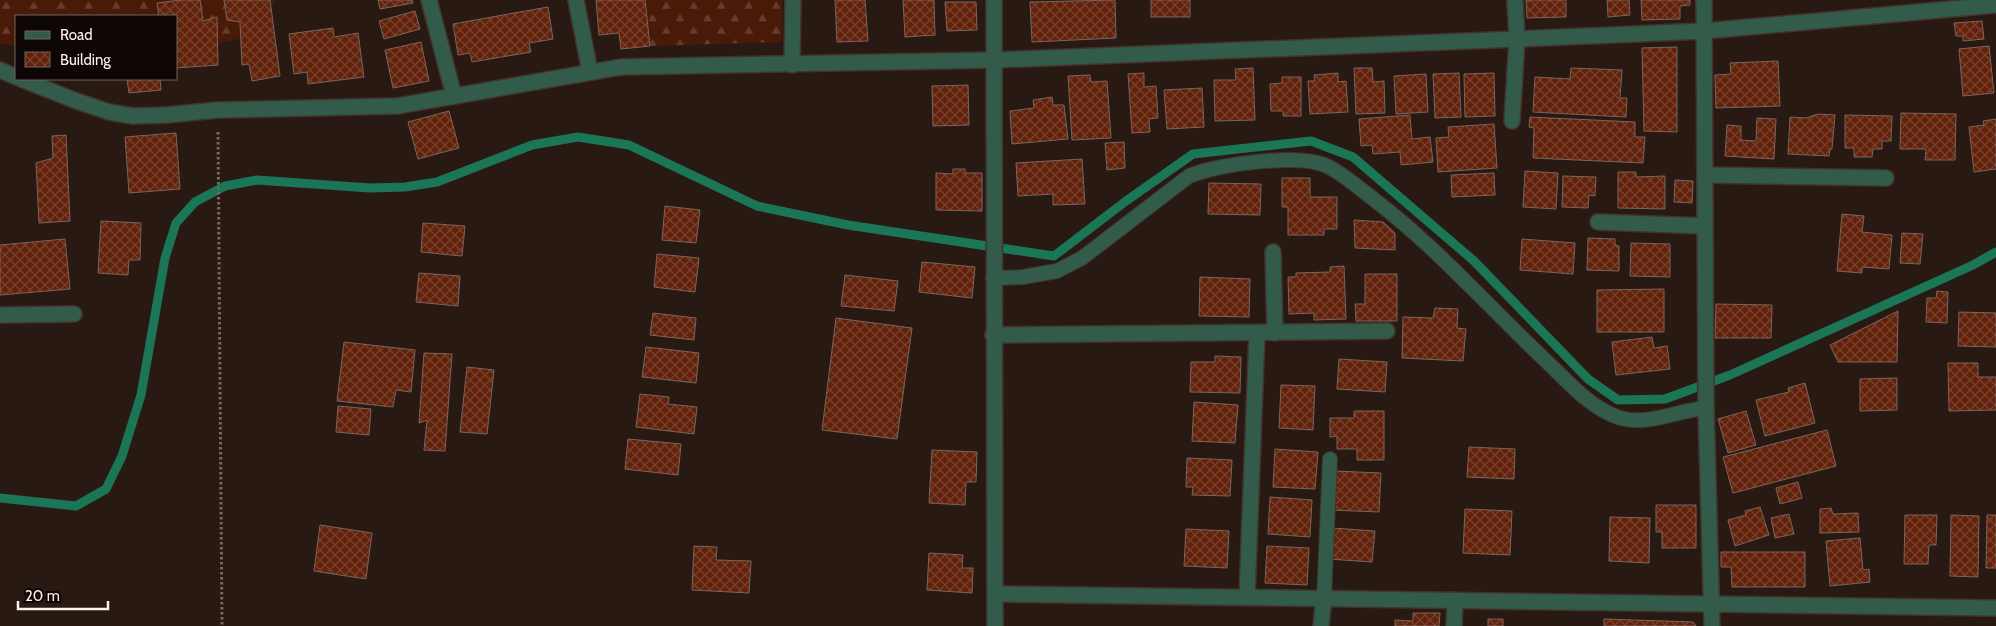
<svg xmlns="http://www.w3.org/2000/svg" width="1996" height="626" font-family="Cabin,sans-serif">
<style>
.forest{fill:url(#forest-firs)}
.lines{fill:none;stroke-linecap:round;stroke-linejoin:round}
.stream{stroke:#1b7655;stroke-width:9}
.building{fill:url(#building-cross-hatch);stroke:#7a655e}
.service-casing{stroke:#42332d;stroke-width:16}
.minor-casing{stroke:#42332d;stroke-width:18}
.path{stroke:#766863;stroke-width:3;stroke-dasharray:2.5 2.5;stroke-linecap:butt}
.service{stroke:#325b49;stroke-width:14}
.minor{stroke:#325b49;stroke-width:15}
</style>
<defs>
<pattern id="forest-firs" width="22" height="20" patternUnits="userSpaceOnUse" patternTransform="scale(1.25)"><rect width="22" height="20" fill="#4a1a09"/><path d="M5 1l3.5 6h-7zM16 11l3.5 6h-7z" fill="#653c2d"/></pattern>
<pattern id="building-cross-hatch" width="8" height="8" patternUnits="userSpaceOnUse" patternTransform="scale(1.25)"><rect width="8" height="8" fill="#61210a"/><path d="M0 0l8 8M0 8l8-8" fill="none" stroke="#79422e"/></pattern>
</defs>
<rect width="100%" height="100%" fill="#291913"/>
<g class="forest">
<path d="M0 0H276L246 37 176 54V16H16V46L0 43Z"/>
<path d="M644 0H782V42L650 46Z"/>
</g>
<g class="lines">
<path class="stream" d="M0 498 76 506 106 489 122 456 141 395 165 258 176 223 195 202 225 186 257 180 370 188 405 187 437 182 532 145 578 137 629 145 757 206 848 225 1054 256 1126 201 1193 154 1311 141 1353 157 1474 261 1588 379 1618 400 1665 399 1730 375 1973 265 1996 252"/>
</g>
<g class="building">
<path d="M180 0H200L203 21 217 17 218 65 176 68V16H159L157 3Z"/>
<path d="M224 0H270L280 76 252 81 249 64 242 65 240 22 227 20Z"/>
<path d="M378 0H412L413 3 380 9Z"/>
<path d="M596 0H645L650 46 621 49 619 33 599 35Z"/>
<path d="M835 0H865L868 41 837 42Z"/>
<path d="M903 0H934L935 35 905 37Z"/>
<path d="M1115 0 1116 38 1032 42 1030 2Z"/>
<rect x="1151" y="0" width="39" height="17"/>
<path d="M1526 0H1566V17L1527 18Z"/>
<path d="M1607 0H1629L1630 15 1608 17Z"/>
<path d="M1641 0H1690V5L1680 6V19L1642 20Z"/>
<path d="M945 2H976L977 30 947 31Z"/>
<path d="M548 7 553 39 529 43 531 52 472 62 470 53 458 55 453 24Z"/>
<path d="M415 11 420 29 384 39 379 21Z"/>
<path d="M1982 21 1984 39 1963 41V36H1956L1954 23Z"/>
<path d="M333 28 334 37 358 33 364 77 308 84 307 72 294 74 289 34Z"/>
<path d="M421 42 429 81 393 88 385 50Z"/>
<path d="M1989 46 1994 93 1963 96 1959 49Z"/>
<path d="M1677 47V132L1644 131 1642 48Z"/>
<path d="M1778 61 1780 106 1716 108 1715 75 1731 74 1730 63Z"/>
<path d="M1253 68 1255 120 1215 121 1214 80H1236L1235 69Z"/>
<path d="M1354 68H1372L1373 82 1384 81 1385 113 1356 114Z"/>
<path d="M1571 68 1622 70 1620 98H1627L1626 117 1533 112 1535 77 1570 79Z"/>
<path d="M1144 73V87L1156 86 1158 118 1149 119 1150 132 1132 133 1128 74Z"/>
<path d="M1338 73V82L1346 81 1348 112 1310 114 1308 81H1315L1314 75Z"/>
<path d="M1459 73 1461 117 1435 118 1433 74Z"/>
<path d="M1494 73 1495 116 1465 117 1464 74Z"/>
<path d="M1426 74 1428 112 1396 114 1394 76Z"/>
<path d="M1090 75 1091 82 1107 81 1111 138 1072 140 1068 76Z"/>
<path d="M1282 77H1301V116H1283V111H1271L1270 84 1282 83Z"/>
<path d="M127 79H160L161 90 129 93Z"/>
<path d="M968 85 969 125 933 126 932 86Z"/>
<path d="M1202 88 1204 127 1167 129 1164 90Z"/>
<path d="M1052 97 1053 105H1064L1068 139 1012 144 1010 111 1034 108 1033 100Z"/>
<path d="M449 111 459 148 418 159 408 122Z"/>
<path d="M1901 113 1956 114 1955 160H1925L1926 149H1900Z"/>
<path d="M1818 114 1835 115 1832 149H1830L1829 156 1788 154 1790 117 1806 118Z"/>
<path d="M1410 115 1412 139 1430 137 1433 162 1401 165 1400 152 1373 154 1372 145 1361 146 1359 119Z"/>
<path d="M1845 115 1892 116 1891 141H1882V149H1873L1872 157H1854V148H1845Z"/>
<path d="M1530 117 1635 122V137H1645L1643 163 1533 158 1534 128 1529 127Z"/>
<path d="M1757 118 1776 119 1774 159 1725 156 1727 125 1741 126V140L1756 141Z"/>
<path d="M1996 119V169L1974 172 1969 127 1984 125 1983 121Z"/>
<path d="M1494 124 1497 168 1438 172 1436 138 1449 137 1448 127Z"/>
<path d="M176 133 180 189 129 193 125 137Z"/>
<path d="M66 135 70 221 39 223 36 163 53 158 52 136Z"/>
<path d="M1124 142 1125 168 1107 170 1105 143Z"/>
<path d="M1082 159 1085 204 1053 205V194L1018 196 1016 163Z"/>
<path d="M953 169H965V173H982V211L936 210V173L953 174Z"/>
<path d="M1525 171 1558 173 1556 209 1523 207Z"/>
<path d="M1618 172H1636V177L1665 176V209L1618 208Z"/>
<path d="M1494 173 1495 195 1452 197 1451 175Z"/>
<path d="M1563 176 1596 177 1595 196 1589 195 1588 208 1562 207Z"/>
<path d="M1282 178H1310V197H1337V229H1324V235H1288V207H1282Z"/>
<path d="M1675 180 1693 181 1692 203 1674 202Z"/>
<path d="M1209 183 1261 184 1260 215 1208 214Z"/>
<path d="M665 206 700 210 696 243 662 240Z"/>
<path d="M1842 214 1864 216 1862 232 1892 235 1889 269 1862 267V273L1837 271Z"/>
<path d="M1354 220 1383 222 1395 233V250L1355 248Z"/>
<path d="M101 221 141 223 140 260H129L128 275 98 273Z"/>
<path d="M423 223 465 226 462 256 421 252Z"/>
<path d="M1902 233 1923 234 1920 264 1900 263Z"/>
<path d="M1588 238 1615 239V245L1619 246V271L1587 270Z"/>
<path d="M65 239 70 289 0 295V245Z"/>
<path d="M1522 239 1575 243 1573 274 1520 270Z"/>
<path d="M1631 243 1670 244V277L1630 276Z"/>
<path d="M657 254 699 258 695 292 654 287Z"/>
<path d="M922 262 975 267 972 298 919 292Z"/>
<path d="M1344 266 1346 319 1314 320V313L1289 314 1288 277H1296V273L1330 272V267Z"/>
<path d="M419 273 460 276 458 306 416 302Z"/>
<path d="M1365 274H1397V321H1356L1355 304H1365Z"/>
<path d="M845 275 898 281 894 311 841 306Z"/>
<path d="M1200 277 1250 279 1249 317 1199 316Z"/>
<path d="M1664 289V332H1597V290Z"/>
<path d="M1937 291 1948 292 1947 323 1926 322 1927 298H1936Z"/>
<path d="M1716 304 1772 305 1771 338H1715Z"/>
<path d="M1435 308 1458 309 1457 328 1466 329 1463 361 1402 358 1403 317 1433 318Z"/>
<path d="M1898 311 1897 362H1838L1830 345Z"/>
<path d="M1959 312 1996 313V347L1958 346Z"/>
<path d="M653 313 696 318 694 340 650 335Z"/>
<path d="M836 318 912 328 897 439 822 430Z"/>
<path d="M1652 337 1654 348 1667 346 1670 369 1616 375 1612 342Z"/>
<path d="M344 342 415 350 411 392 396 390 393 407 337 401Z"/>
<path d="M646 347 699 353 696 383 642 377Z"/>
<path d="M424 353 452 354 445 451 424 450 427 420 419 423Z"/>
<path d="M1215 356 1241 357 1240 393 1190 392 1191 362H1215Z"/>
<path d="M1339 359 1387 362 1385 392 1337 389Z"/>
<path d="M1948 363H1978V377H1996V410L1949 411Z"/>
<path d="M467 367 494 370 487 434 460 432Z"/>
<path d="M1897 378V410L1860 411V379Z"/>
<path d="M1805 383 1815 423 1765 436 1756 400 1789 392 1788 388Z"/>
<path d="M1281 385 1315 386 1313 430 1279 428Z"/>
<path d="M640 394 669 397 668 404 697 407 694 434 636 427Z"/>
<path d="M1194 402 1238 405 1235 443 1192 441Z"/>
<path d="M338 406 371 409 369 435 336 432Z"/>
<path d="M1354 411H1384V460H1357V449H1337V436L1330 437V418H1354Z"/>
<path d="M1746 411 1756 445 1728 453 1718 419Z"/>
<path d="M1827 430 1836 466 1733 493 1723 457Z"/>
<path d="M628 439 681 444 678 475 625 469Z"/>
<path d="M1469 447 1515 449 1514 479 1467 477Z"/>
<path d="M1275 449 1318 452 1315 489 1273 487Z"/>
<path d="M932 450 977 452 976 482H966L965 505 929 503Z"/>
<path d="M1187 458 1232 460 1230 496 1192 495 1193 487H1186Z"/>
<path d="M1334 471 1381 473 1379 512 1332 510Z"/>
<path d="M1798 482 1802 498 1780 504 1776 488Z"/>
<path d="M1270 497 1312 500 1310 537 1268 534Z"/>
<path d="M1656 505H1696V548H1662V532H1656Z"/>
<path d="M1760 507 1769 535 1735 546 1728 520 1746 515 1745 511Z"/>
<path d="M1831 508 1833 514 1858 513 1859 532 1820 533V509Z"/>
<path d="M1465 509 1512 511 1510 555 1463 553Z"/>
<path d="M1789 514 1794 534 1775 538 1771 518Z"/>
<path d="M1905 515H1937L1936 545H1929L1928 564H1904Z"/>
<path d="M1951 515 1979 516 1978 577 1950 576Z"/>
<path d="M1987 515H1996V568H1986Z"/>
<path d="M1610 517 1650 518 1649 563 1609 561Z"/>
<path d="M320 525 372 533 366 579 314 571Z"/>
<path d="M1332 528 1375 531 1372 562 1329 559Z"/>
<path d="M1186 529 1229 531 1227 568 1184 566Z"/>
<path d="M1860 538 1863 570 1869 569 1870 582 1830 586 1826 541Z"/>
<path d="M694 546 717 547 716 560 751 561 749 593 692 590Z"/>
<path d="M1267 546 1309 548 1307 585 1265 583Z"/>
<path d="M1721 552H1805V587H1732L1731 567H1721Z"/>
<path d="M929 553 963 555 962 568H973L972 593 927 590Z"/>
<path d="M1413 613H1440L1439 626H1395V620L1413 621Z"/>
<rect x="1488" y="619" width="15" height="7"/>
<path d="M1604 619 1693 622 1696 626H1604Z"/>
</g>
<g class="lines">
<defs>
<g id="service">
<path d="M993 278 1023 277 1057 271 1082 258 1189 176C1216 164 1300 153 1327 166 1345 175 1360 189 1376 201 1437 248 1488 306 1544 359 1567 380 1589 408 1620 418 1649 426 1678 410 1706 408"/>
<path d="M1324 598 1330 459"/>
</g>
<g id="minor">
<path d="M429 0 454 96"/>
<path d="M576 0 590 72"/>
<path d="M994 0 995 626"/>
<path d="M1704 0 1706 408 1712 626"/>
<path d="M792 65 793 0"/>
<path d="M0 70 16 77"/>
<path d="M21 79 74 100 109 112 133 116 167 115 217 110 397 106 621 67 995 60 1517 39 1704 31 1996 5"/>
<path d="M1512 121 1517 39 1515 0"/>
<path d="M1706 175 1886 178"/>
<path d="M1598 222 1705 226"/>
<path d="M1273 252 1275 333"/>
<path d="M0 315 74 314"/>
<path d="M993 335 1387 331"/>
<path d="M995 594 1996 608"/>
<path d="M1247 597 1257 333"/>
<path d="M1321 626 1324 598"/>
<path d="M1454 626 1455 600"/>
</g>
</defs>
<use href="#service" class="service-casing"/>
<use href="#minor" class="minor-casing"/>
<path class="path" d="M218 132 222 626"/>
<use href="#service" class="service"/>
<use href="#minor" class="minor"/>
</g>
<rect x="15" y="15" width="162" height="65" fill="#0d0604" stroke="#6d6461"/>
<rect x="25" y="31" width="25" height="8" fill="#325b49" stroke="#6d6461"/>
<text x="60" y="40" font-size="15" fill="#fdf1ed">Road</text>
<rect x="25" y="52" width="25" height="15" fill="url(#building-cross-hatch)" stroke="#6d6461"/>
<text x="60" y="65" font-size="15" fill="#fdf1ed">Building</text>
<path d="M18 601v8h90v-8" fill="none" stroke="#fdf1ed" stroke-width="2.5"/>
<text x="25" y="601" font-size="15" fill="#fdf1ed" stroke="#0d0604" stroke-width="4" paint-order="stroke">20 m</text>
</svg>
